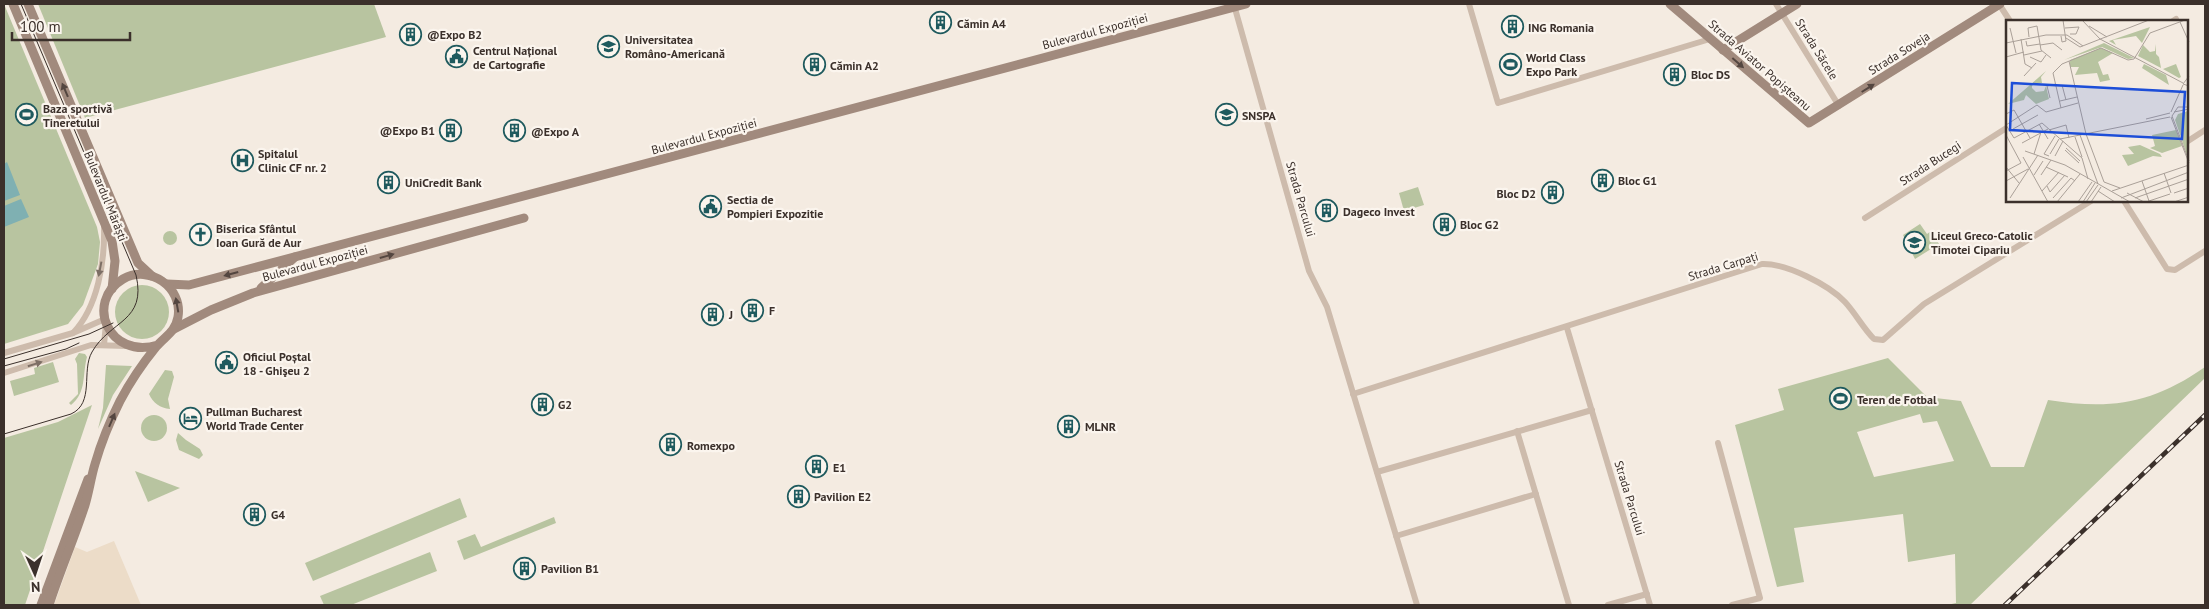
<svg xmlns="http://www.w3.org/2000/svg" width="2209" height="609" font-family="'PT Sans',sans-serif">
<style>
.green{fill:#b8c4a0;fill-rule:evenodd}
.plaza{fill:#ecdcc8}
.water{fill:#7fb0b2}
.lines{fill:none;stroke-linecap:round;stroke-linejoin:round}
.street{stroke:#cdbbac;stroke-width:6}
.secondary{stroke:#a18a7d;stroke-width:9}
.tram{stroke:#3b302b;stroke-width:1}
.rail-casing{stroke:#3b302b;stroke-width:4.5}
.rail{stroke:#fbf5ee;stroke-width:2.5;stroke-dasharray:8;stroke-linecap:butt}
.oneway{fill:#544640}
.oneway2{fill:#7d6f65}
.labels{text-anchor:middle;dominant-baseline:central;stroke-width:4.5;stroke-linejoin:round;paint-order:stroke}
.poi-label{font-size:12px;font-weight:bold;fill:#3b302b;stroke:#fbf5ee;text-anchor:start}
.street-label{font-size:12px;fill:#3b302b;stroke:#fbf5ee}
.inset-road{fill:none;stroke:#aaa098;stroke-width:1}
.view{fill:#1d4ed8;fill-opacity:0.15;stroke:#1d4ed8;stroke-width:2.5}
.inset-edge{fill:none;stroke:#3b302b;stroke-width:2.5}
</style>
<rect width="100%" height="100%" fill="#f4ebe1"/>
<g class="green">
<path d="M4 4 97 227 100 242 98 264 83 305 68 324 4 344Z"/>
<path d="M38 4H374L386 37 85 118Z"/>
<path d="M1418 187 1424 205 1404 211 1399 193Z"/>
<path d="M1920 224 1927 234 1931 231 1939 244 1915 259 1903 235Z"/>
<circle cx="170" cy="238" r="7"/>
<circle cx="142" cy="312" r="27"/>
<path d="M79 353 85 354 87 357C82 375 87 392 71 405L69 403 78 394 77 364 75 359Z"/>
<path d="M1888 358 1927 397 1961 401 1991 467H2024L2048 400C2111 410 2152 404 2205 367V378L1970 605H1947L1956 603 1955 554 1908 562 1903 514 1794 528 1804 582 1777 587 1735 425 1784 410 1778 389ZM1920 414 1923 423 1937 421 1954 461 1874 477 1857 432Z"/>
<path d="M53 362 59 382 14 396 10 381 35 374 34 368Z"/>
<path d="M106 365 132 366 113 395 98 429 103 408Z"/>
<path d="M165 370 172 371 174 377 168 399 170 409C160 408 153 403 149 394Z"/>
<path d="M92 405 25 605H4V438L58 422Z"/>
<circle cx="154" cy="428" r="13"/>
<path d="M178 433 186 440 200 449 203 455 199 459 179 450 176 440Z"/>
<path d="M135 471 180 488 148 502Z"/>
<path d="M460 498 467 517 313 581 305 563Z"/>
<path d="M554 517 556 523 464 560 457 541 475 534 481 547Z"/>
<path d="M430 552 437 571 351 605H324L320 596Z"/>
</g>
<path class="plaza" d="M114 541 141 605H54L75 547 87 552Z"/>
<g class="water">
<path d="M7 162 20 195 4 201V164Z"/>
<path d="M21 199 29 217 4 227V206Z"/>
</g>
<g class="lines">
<g class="street">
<path d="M1469 4 1498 103 1710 39"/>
<path d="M1776 4 1839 106"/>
<path d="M1999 4 2010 21"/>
<path d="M1234 5 1309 271 1327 307 1417 605"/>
<path d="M2173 21 2176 19"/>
<path d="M2188 141 2205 130"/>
<path d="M2124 201 2167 269 2175 270 2205 251"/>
<path d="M1865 218 2008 127"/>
<path d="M1567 328 1650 605"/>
<path d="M73 333C98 307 105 261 104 226"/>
<path d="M104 345 106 323"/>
<path d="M4 353 73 333 105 319"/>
<path d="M4 373 91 345 127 346"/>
<path d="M1353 394 1762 264C1786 263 1829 285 1845 302 1856 314 1863 328 1874 339L1883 340 1924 304 2091 201"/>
<path d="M1517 431 1569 605"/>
<path d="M1718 443 1760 598 1732 605"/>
<path d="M1377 472 1592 410"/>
<path d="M1396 536 1536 494"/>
<path d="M1608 605 1647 594"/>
</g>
<g class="secondary">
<path d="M13 4 112 241 115 261 112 289"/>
<path d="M28 4 138 263 152 276"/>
<path d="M1670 4 1809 123 2000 4"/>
<path d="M1723 50 1797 4"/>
<path d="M167 284 189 285 1246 4"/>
<path d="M261 288 295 257"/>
<path d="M174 329 211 310 253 293 524 218"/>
<path d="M41 605 88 479"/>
<path d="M49 605C60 571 74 539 85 505 89 492 91 477 95 464 101 443 110 421 120 401 130 382 143 363 156 347 165 336 175 333 178 317 183 287 149 264 123 279 84 302 109 360 158 345"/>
</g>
<g class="tram">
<path d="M4 359 89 334 113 323"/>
<path d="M4 366 66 349 79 343"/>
<path d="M4 434 71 414C95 403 81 371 92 352 110 320 147 322 136 275L21 4"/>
</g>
<defs>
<path id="rail" d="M2005 605 2205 415"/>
</defs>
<use href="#rail" class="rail-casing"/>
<use href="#rail" class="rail"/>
</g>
<defs><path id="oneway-solid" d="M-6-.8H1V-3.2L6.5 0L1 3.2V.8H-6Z" transform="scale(1.25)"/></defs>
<g class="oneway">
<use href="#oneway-solid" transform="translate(1738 63) rotate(41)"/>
<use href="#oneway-solid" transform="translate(1868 88) rotate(-32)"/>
<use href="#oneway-solid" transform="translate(65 90) rotate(-113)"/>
<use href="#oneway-solid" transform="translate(387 256) rotate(-16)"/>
<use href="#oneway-solid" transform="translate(231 274) rotate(165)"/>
<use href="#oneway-solid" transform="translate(177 305) rotate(-100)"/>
<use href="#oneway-solid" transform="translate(112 420) rotate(-67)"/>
</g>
<g class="oneway2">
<use href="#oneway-solid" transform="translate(100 269) rotate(101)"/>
<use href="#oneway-solid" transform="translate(35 364) rotate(-17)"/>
</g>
<defs>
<symbol id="building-ring" viewBox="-11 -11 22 22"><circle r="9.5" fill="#fbf5ee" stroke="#1f5a5e" stroke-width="1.5"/><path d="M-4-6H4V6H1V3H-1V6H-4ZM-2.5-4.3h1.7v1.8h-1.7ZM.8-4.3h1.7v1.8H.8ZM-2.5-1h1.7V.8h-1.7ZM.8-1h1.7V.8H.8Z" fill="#1f5a5e"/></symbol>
<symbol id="university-ring" viewBox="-11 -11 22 22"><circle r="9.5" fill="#fbf5ee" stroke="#1f5a5e" stroke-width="1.5"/><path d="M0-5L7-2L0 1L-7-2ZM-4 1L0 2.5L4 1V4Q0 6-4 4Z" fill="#1f5a5e"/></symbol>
<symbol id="civic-ring" viewBox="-11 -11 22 22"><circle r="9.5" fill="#fbf5ee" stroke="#1f5a5e" stroke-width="1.5"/><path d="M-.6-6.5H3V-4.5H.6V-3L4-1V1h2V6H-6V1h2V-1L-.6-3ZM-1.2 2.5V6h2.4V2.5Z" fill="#1f5a5e"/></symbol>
<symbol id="stadium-ring" viewBox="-11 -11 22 22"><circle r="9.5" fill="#fbf5ee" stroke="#1f5a5e" stroke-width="1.5"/><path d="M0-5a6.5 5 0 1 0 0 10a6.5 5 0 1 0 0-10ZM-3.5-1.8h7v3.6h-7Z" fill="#1f5a5e"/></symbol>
<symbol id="hospital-ring" viewBox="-11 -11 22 22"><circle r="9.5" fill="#fbf5ee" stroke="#1f5a5e" stroke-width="1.5"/><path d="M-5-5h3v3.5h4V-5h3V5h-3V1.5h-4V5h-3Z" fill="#1f5a5e"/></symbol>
<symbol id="church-ring" viewBox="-11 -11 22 22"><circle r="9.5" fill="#fbf5ee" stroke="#1f5a5e" stroke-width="1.5"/><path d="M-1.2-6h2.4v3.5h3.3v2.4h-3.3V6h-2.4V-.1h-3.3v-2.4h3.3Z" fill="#1f5a5e"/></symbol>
<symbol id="school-ring" viewBox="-11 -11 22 22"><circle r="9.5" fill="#fbf5ee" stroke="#1f5a5e" stroke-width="1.5"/><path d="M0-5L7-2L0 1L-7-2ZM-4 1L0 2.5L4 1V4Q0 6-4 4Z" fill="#1f5a5e"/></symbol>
<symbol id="hotel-ring" viewBox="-11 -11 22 22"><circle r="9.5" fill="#fbf5ee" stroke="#1f5a5e" stroke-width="1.5"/><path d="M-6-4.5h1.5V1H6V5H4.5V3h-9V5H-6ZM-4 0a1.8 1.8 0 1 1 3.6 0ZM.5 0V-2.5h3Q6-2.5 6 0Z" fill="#1f5a5e"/></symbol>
</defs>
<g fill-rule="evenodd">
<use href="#building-ring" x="928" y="10" width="25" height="25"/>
<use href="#building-ring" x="1500" y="14" width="25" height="25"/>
<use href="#building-ring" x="398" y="22" width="25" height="25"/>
<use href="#university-ring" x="596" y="34" width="25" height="25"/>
<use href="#civic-ring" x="444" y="44" width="25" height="25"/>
<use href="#stadium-ring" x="1498" y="52" width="25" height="25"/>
<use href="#building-ring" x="802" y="52" width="25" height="25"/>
<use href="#building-ring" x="1662" y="62" width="25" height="25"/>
<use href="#stadium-ring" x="14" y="102" width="25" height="25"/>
<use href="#university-ring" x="1214" y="102" width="25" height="25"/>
<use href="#building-ring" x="438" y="118" width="25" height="25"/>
<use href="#building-ring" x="502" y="118" width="25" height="25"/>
<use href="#hospital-ring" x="230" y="148" width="25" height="25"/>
<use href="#building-ring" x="1590" y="168" width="25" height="25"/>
<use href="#building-ring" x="376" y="170" width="25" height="25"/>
<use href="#building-ring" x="1540" y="180" width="25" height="25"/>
<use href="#civic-ring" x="698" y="194" width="25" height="25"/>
<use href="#building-ring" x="1314" y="198" width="25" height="25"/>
<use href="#building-ring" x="1432" y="212" width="25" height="25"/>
<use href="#church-ring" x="188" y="222" width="25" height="25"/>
<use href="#school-ring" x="1902" y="230" width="25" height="25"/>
<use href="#building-ring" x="740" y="298" width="25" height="25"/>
<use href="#building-ring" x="700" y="302" width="25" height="25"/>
<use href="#civic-ring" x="214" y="350" width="25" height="25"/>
<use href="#stadium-ring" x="1828" y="386" width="25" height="25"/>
<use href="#building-ring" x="530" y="392" width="25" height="25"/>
<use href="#hotel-ring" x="178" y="406" width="25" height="25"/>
<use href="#building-ring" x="1056" y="414" width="25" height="25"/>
<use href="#building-ring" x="658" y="432" width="25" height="25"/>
<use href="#building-ring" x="804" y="454" width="25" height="25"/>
<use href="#building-ring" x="786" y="484" width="25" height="25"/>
<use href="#building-ring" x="242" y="502" width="25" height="25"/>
<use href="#building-ring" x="512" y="556" width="25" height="25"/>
</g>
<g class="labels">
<g class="poi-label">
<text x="957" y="23">Cămin A4</text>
<text x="1528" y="27">ING Romania</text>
<text x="427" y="34">@Expo B2</text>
<text x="625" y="39">Universitatea<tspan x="625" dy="14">Româno-Americană</tspan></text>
<text x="473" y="50">Centrul Național<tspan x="473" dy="14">de Cartografie</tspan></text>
<text x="1526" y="57">World Class<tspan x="1526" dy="14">Expo Park</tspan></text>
<text x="830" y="65">Cămin A2</text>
<text x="1691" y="74">Bloc DS</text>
<text x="43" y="108">Baza sportivă<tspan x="43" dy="14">Tineretului</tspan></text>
<text x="1242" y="115">SNSPA</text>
<text x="435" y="130" text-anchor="end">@Expo B1</text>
<text x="531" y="131">@Expo A</text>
<text x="258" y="153">Spitalul<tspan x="258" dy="14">Clinic CF nr. 2</tspan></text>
<text x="1618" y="180">Bloc G1</text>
<text x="405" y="182">UniCredit Bank</text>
<text x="1536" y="193" text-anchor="end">Bloc D2</text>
<text x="727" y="199">Sectia de<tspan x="727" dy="14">Pompieri Expozitie</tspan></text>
<text x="1343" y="211">Dageco Invest</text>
<text x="1460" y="224">Bloc G2</text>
<text x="216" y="228">Biserica Sfântul<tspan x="216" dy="14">Ioan Gură de Aur</tspan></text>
<text x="1931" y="235">Liceul Greco-Catolic<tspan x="1931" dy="14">Timotei Cipariu</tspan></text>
<text x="769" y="310">F</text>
<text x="729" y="314">J</text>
<text x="243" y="356">Oficiul Poștal<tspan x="243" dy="14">18 - Ghişeu 2</tspan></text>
<text x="1857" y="399">Teren de Fotbal</text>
<text x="558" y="404">G2</text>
<text x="206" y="411">Pullman Bucharest<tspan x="206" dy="14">World Trade Center</tspan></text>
<text x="1085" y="426">MLNR</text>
<text x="687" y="445">Romexpo</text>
<text x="833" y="467">E1</text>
<text x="814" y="496">Pavilion E2</text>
<text x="271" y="514">G4</text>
<text x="541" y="568">Pavilion B1</text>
</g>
<g class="street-label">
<text transform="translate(1095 31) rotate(-15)">Bulevardul Expoziției</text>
<text transform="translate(1817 49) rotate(58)">Strada Săcele</text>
<text transform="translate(1899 53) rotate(-32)">Strada Soveja</text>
<text transform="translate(1760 65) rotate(41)">Strada Aviator Popișteanu</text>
<text transform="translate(704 136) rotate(-15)">Bulevardul Expoziției</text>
<text transform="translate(1930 163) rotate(-33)">Strada Bucegi</text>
<text transform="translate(106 196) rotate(68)">Bulevardul Mărăști</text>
<text transform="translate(1301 199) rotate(74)">Strada Parcului</text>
<text transform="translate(315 263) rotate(-15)">Bulevardul Expoziției</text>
<text transform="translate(1723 266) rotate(-17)">Strada Carpați</text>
<text transform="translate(1630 498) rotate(73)">Strada Parcului</text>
</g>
</g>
<g transform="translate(2006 20)">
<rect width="182" height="182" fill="#f4ebe1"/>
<path d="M144 7 136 23 130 16 107 20 110 25 103 21ZM98 23 128 38 122 39 96 27 58 40ZM150 24V34L153 37 155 48 132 36 137 25 144 32 149 31ZM95 28 107 33 92 42 97 55 102 54 104 60 94 62 91 53 69 55 73 47H64V40ZM138 44 160 55 163 65 136 48ZM170 44 175 57 173 58 157 49ZM40 51 35 57 36 63 26 64V68L30 72 38 71 40 66 43 79 30 84 20 75 18 80 2 84ZM182 91V138L169 100 172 94ZM170 110 176 126 156 133 144 128 149 126 146 115ZM134 125 154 134 156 137 147 136 122 146 116 135 128 134 122 127Z" fill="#b8c4a0"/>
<path class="inset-road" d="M76 0 94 19 177 63M174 2 183 22M31 6 35 30 45 38M83 6 101 17M4 8 10 33M59 8 73 7 70 14H64M61 15 77 26M55 16 56 22 60 21 57 0M23 17 22 8 31 6M60 18 74 27 143 0M15 19 19 44 26 48M20 21 21 26 34 24M0 23 40 15H61M34 25 47 23 56 30M18 35 36 31M0 37 18 32M24 37 35 42 40 35M63 41 80 114 98 162 114 168M18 56 30 43M183 56 177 64 183 66M56 65 60 80M44 78 41 66 50 64M54 81 71 77M183 87H172L166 96 183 141M55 88 47 53 56 44 95 28 122 40 128 39 144 13 179 0M165 92 177 65M168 92 183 89M0 94 8 90 24 118M165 97 183 143M140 99 164 93M33 104 42 119M0 105 31 85 40 92 72 83M0 105 8 118M7 109 32 95M43 110 60 105 63 118M0 115 15 143 0 151M74 115 92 164M69 117 76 137M8 118 36 103 76 138 82 159M54 119 164 97M16 123 42 109M60 128 74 141M59 130 73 143M19 131 59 145 124 182M28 134 35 112M44 134 53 119M43 136 38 134 49 116M49 136 57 121M17 137 42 182M0 147 13 163M40 147 62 157M158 153 165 173M28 155 37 141M35 155 45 140M0 161 22 149M136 161 143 181M41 166 44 172 59 155M36 171 53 152M92 171 109 182M106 171 183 145M121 173 138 182M168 173 183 168M4 178 32 135M47 178 65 158 69 161M115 178 183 152M129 178 183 159M51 182 74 154M72 182 86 162M77 182 89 163M80 182 92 165M85 182 95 167M140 182 164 174M168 182 183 177"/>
<path class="view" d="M6 63 179 72 176 119 4 110Z"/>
<rect width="182" height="182" class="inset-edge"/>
</g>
<rect width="2209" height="609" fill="none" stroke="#3b302b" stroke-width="10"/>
<g transform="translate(35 574) rotate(177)" stroke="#fbf5ee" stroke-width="4" paint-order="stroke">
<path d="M0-4L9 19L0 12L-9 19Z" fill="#3b302b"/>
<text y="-8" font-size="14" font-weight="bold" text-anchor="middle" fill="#3b302b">N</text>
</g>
<path d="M12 32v8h118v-8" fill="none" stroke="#3b302b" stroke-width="2.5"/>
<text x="20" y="32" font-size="15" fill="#3b302b" stroke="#fbf5ee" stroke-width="4" paint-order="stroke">100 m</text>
</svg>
